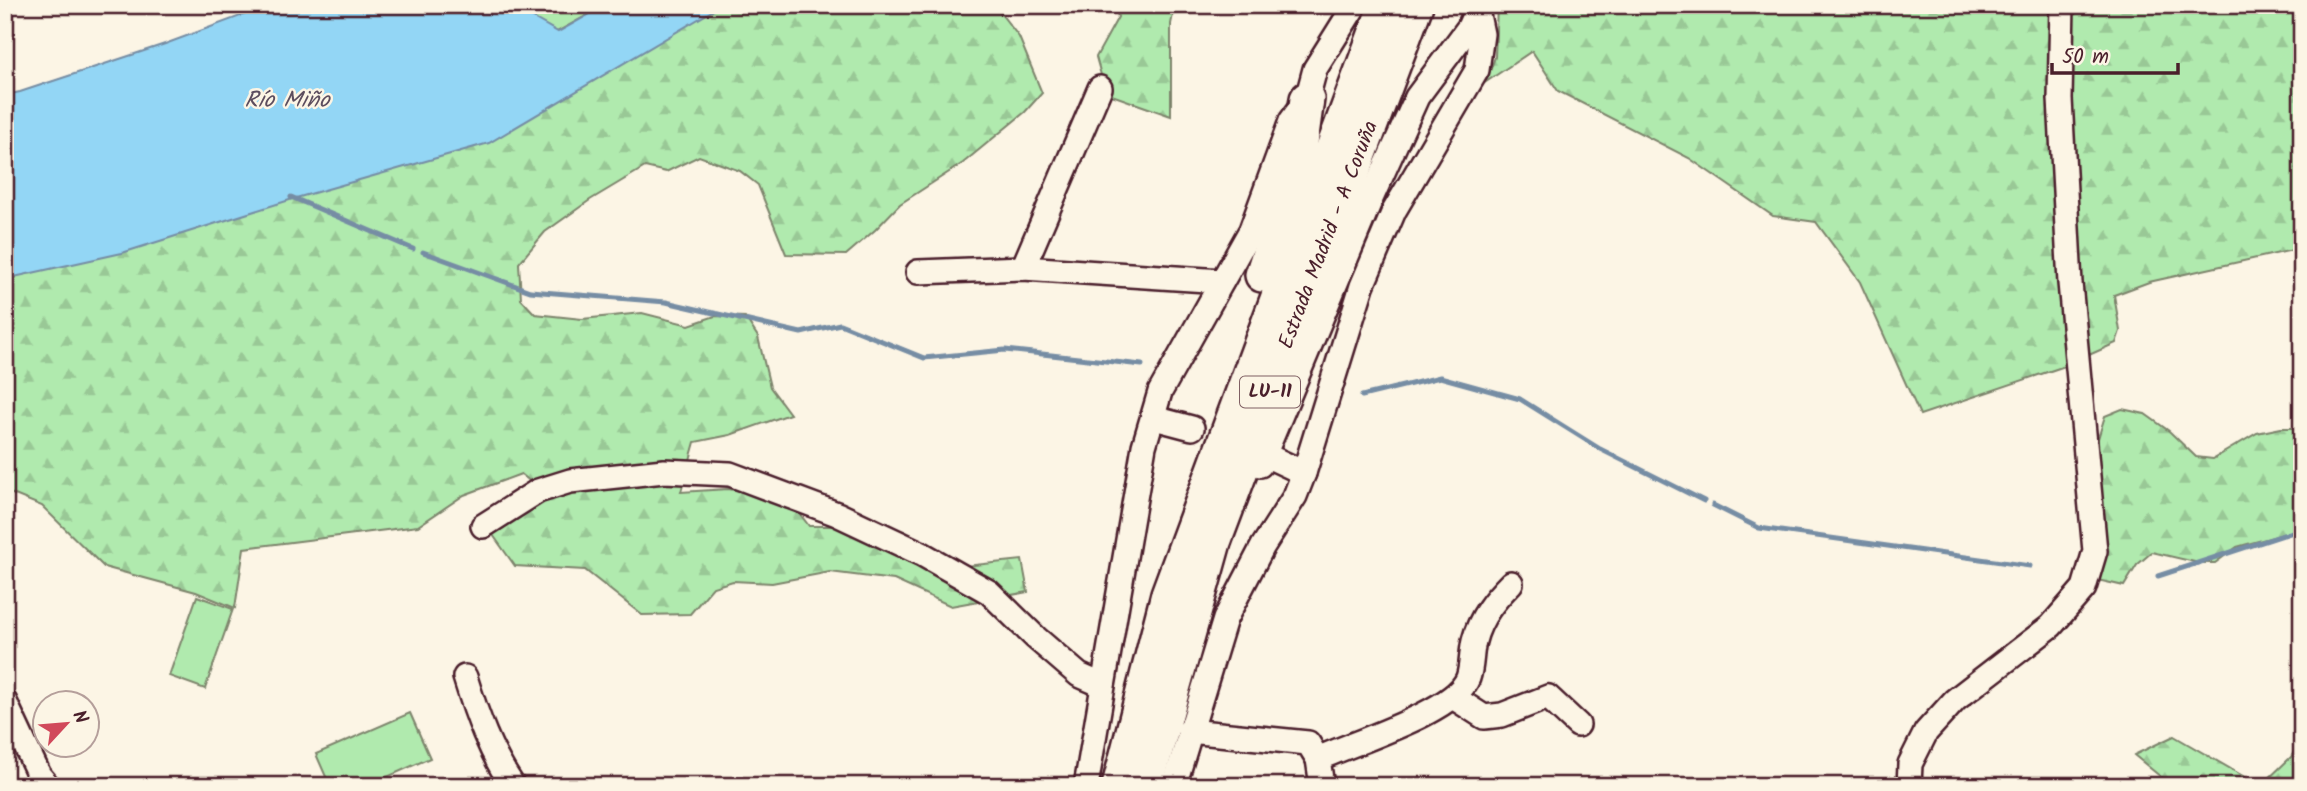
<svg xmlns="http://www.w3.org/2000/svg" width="2307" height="791" font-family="Kalam,sans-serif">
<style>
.grass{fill:#b0eaae;stroke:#7d846c;stroke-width:2}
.forest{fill:url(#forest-firs);stroke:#7d846c;stroke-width:2}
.water{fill:#93d6f5;stroke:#768da4;stroke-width:2}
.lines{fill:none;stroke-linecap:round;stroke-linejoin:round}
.stream{stroke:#768da4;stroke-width:5}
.minor-casing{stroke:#4a1f2b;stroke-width:28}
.highway-casing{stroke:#4a1f2b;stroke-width:38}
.minor{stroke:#fcf5e5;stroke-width:23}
.highway{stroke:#fcf5e5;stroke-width:33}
.labels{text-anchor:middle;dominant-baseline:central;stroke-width:5;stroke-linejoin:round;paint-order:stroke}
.shield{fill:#fcf5e5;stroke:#7f5f63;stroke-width:2}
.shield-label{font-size:19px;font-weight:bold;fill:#4a1f2b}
.street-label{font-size:21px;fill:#4a1f2b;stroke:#fcf5e5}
.water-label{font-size:23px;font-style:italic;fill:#5c4d5e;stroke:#fcf5e5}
</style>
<defs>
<pattern id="forest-firs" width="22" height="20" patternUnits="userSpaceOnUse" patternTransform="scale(1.75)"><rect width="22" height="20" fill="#b0eaae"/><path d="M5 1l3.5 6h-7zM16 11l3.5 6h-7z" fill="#99c896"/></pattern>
</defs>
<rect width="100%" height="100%" fill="#fcf5e5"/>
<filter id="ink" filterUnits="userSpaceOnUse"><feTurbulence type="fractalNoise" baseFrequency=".0143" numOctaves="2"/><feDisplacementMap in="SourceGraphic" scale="14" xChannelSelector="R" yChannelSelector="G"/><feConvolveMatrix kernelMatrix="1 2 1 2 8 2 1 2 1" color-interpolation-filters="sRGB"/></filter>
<g filter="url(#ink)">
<g class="grass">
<path d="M534 5H606L557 32 527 15Z"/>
<path d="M197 596 233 609 205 689 169 676Z"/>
<path d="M410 713 430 758 367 786H330L316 754Z"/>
</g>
<g class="forest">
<path d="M709 5H994L1019 37 1042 93 1025 112 963 163 900 204 875 230 846 255 786 254 758 185 740 171 699 156 666 172 645 167 590 200 545 232 519 263 521 299 535 314 582 319 642 313 689 325 715 316 745 317 758 337 770 387 790 414 730 435 695 442 681 492 728 489 788 498 809 526H857L904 531 965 566 1022 560 1028 592 951 606 894 580 830 572 772 583 733 581 713 587 690 614 642 615 585 570 515 566 493 535 543 492 521 474 464 495 418 526 244 548 235 608 196 592 104 567 42 506 5 491V265Z"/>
<path d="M1115 5H1175L1171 24V116L1106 93 1096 57 1118 17Z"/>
<path d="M1497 5H2302V248L2149 282 2114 295 2120 331 2116 343 2062 367 1920 415 1860 282 1816 222 1773 216 1689 158 1558 91 1532 51 1486 82 1495 57Z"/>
<path d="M2122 409 2145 414 2169 431 2196 457 2213 459 2257 433 2281 428H2302V529L2237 547 2215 563H2199L2152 552 2137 565 2124 586 2093 579 2096 445 2105 416Z"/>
<path d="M2174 736 2260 786H2172L2134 755Z"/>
<path d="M2302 739V786H2261L2291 757Z"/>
</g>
<path class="water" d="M270 5H534L528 15 558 32 606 5H722L489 143 296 198 122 253 5 279V95L20 92 165 44Z"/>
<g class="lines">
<g class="stream">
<path d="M291 197 413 249"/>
<path d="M423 252 530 291 666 302 801 333 840 324 924 358 1005 350 1142 365"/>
<path d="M1362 396 1440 377 1520 399 1600 449 1704 501"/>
<path d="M1713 505 1759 528 2030 566"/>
<path d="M2158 576 2302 529"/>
</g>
<defs>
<g id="minor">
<path d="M1023 268 1100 88"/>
<path d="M918 272 1023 268 1222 281"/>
<path d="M1154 418 1192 428"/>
<path d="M1274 459 1304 473"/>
<path d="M1260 465 1370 201 1417 97 1469 27 1479 5"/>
<path d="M483 526 538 491 570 481 664 471 730 474 837 514 922 554 989 592 1036 638 1079 675 1102 685"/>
<path d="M465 677C477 716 490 752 513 786"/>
<path d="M1453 697 1484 717 1502 715 1548 697 1578 725"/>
<path d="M5 702 39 775 48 786"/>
<path d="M1189 731 1308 743 1318 759C1351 743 1455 712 1468 678 1472 667 1471 653 1474 641 1480 617 1495 599 1511 583"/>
<path d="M1318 759 1322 786"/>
<path d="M1086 786 1144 446 1160 392 1251 230 1291 121 1307 99 1315 69 1355 5"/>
<path d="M1174 786 1225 619 1263 546 1295 496 1304 473 1362 286 1394 211 1477 70 1482 34 1476 5"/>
<path d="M1909 786 1910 764 1926 732 1955 700 2051 626 2084 588 2095 551 2070 283 2060 99 2062 5"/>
</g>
<g id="highway">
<path d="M1262 275 1298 164 1307 99"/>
<path d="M1119 786 1168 594 1386 5"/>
<path d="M1148 786 1150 771 1214 542 1416 5"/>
</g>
</defs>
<use href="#minor" class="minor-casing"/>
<use href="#highway" class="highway-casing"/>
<use href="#minor" class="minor"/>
<use href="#highway" class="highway"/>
</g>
</g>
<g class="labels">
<rect class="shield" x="1240" y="376.5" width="60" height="31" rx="5"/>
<g class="shield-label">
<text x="1270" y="392">LU-11</text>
</g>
<g class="street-label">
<text transform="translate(1329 235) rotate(-69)">Estrada Madrid - A Coruña</text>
</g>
<g class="water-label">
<text x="287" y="101">Río Miño</text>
</g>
</g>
<rect width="2307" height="791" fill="none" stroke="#fcf5e5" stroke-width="28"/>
<rect x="14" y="14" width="2279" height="763" fill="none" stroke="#4a1f2b" stroke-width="2.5" filter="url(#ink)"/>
<g transform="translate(66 724) rotate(64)"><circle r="33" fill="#fcf5e5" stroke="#b59f9b" stroke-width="2"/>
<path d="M0-5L12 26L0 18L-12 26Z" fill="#d1495b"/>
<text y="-10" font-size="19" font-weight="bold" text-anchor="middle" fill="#4a1f2b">N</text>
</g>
<path d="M2052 63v10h126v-10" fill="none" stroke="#4a1f2b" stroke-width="3.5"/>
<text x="2062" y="63" font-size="21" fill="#4a1f2b" stroke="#fcf5e5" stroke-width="5" paint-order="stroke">50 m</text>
</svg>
